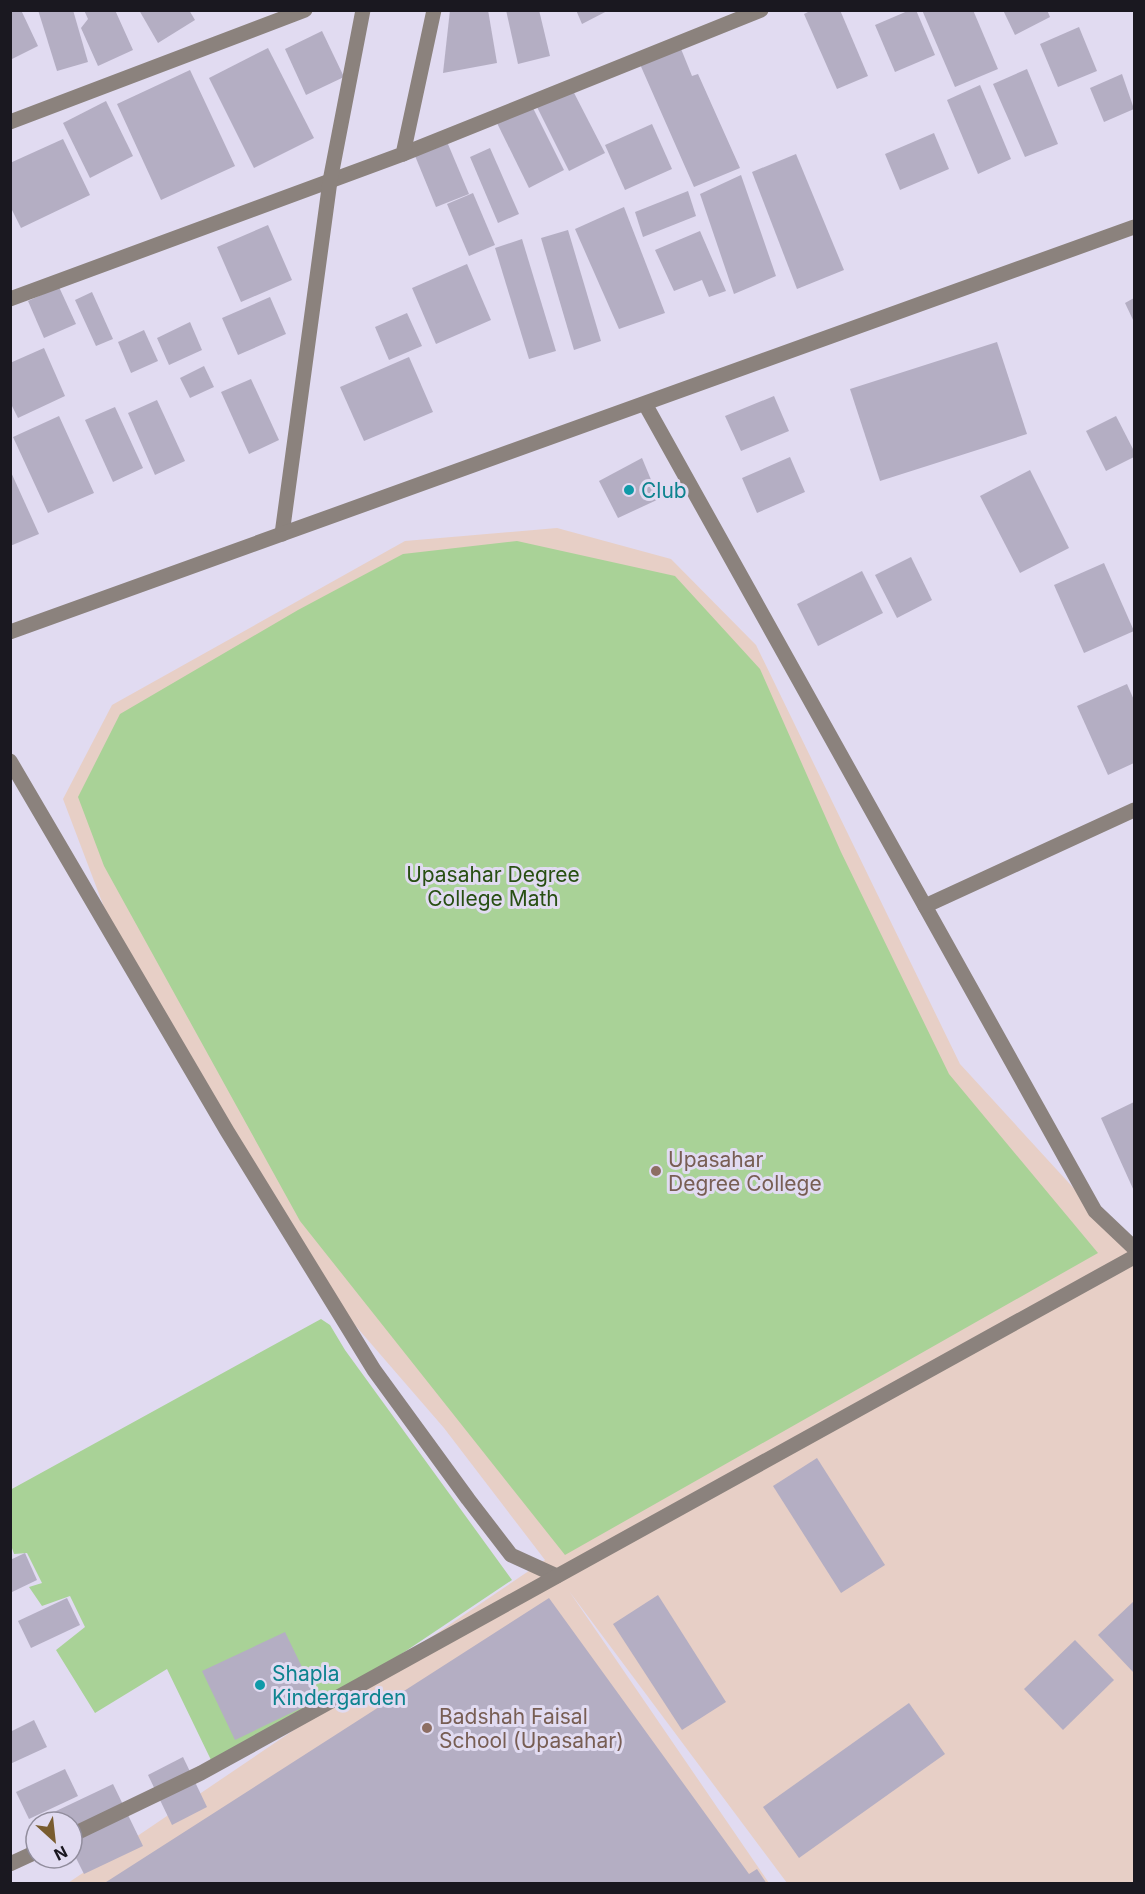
<svg xmlns="http://www.w3.org/2000/svg" width="1145" height="1894" font-family="Inter,sans-serif">
<style>
.education{fill:#e7cfc6}
.green{fill:#a9d297}
.building{fill:#b4aec3}
.lines{fill:none;stroke-linecap:round;stroke-linejoin:round}
.minor{stroke:#8b827d;stroke-width:15}
.culture-dot{fill:#0f9aa8;stroke:#e1dbf1;stroke-width:2}
.education-dot{fill:#8d6e63;stroke:#e1dbf1;stroke-width:2}
.labels{text-anchor:middle;dominant-baseline:central;stroke-width:6;stroke-linejoin:round;paint-order:stroke}
.culture-label{font-size:21px;fill:#0d838f;stroke:#e1dbf1;text-anchor:start}
.park-label{font-size:21px;fill:#284f13;stroke:#e1dbf1}
.education-label{font-size:21px;fill:#785e54;stroke:#e1dbf1;text-anchor:start}
</style>
<rect width="100%" height="100%" fill="#e1dbf1"/>
<path class="education" d="M557 528 671 559 756 645 960 1064 1134 1254V1883H787L569 1591 769 1883H68L545 1560 444 1428 341 1309 132 981 63 799 112 705 405 541Z"/>
<g class="green">
<path d="M517 541 675 576 760 669 841 852 949 1074 1098 1253 565 1555 300 1221 104 866 78 797 120 714 298 610 403 554Z"/>
<path d="M321 1319 330 1325 345 1350 512 1580 364 1679 211 1760 167 1669 95 1713 56 1650 85 1627 70 1596 42 1606 29 1587 42 1583 27 1553 14 1554 11 1545 10 1490Z"/>
</g>
<g class="building">
<path d="M10 10H21L38 46 10 60Z"/>
<path d="M38 10H73L88 62 57 71Z"/>
<path d="M84 10H115L133 50 98 66 81 28 88 19Z"/>
<path d="M139 10H189L195 20 158 43Z"/>
<path d="M450 10H488L497 63 443 73Z"/>
<path d="M506 10H539L550 56 518 64Z"/>
<path d="M576 10H609L582 24Z"/>
<path d="M812 10H840L868 76 837 89 804 14Z"/>
<path d="M910 10H916L935 55 895 72 875 25Z"/>
<path d="M922 10H973L998 69 955 87Z"/>
<path d="M1003 10H1047L1050 17 1015 35Z"/>
<path d="M1079 27 1097 71 1058 87 1040 44Z"/>
<path d="M322 31 344 77 306 95 285 49Z"/>
<path d="M679 44 692 76 698 74 740 168 694 187 639 62Z"/>
<path d="M268 48 314 138 254 168 209 78Z"/>
<path d="M1027 69 1058 144 1025 157 993 84Z"/>
<path d="M190 70 235 166 161 200 117 104Z"/>
<path d="M1122 74 1134 109 1104 122 1090 88Z"/>
<path d="M980 85 1011 159 978 174 947 100Z"/>
<path d="M571 87 605 153 569 171 536 105Z"/>
<path d="M106 101 133 156 90 178 63 123Z"/>
<path d="M531 104 564 170 529 188 496 121Z"/>
<path d="M652 124 672 169 625 190 605 145Z"/>
<path d="M934 133 949 169 900 190 885 154Z"/>
<path d="M445 137 469 194 436 207 413 151Z"/>
<path d="M63 139 90 195 21 228 10 206V163Z"/>
<path d="M490 148 519 214 498 223 470 157Z"/>
<path d="M796 154 844 270 797 289 752 172Z"/>
<path d="M741 175 776 276 734 294 700 194Z"/>
<path d="M688 191 696 216 643 237 635 212Z"/>
<path d="M473 193 495 245 469 256 447 204Z"/>
<path d="M624 207 665 313 619 329 575 229Z"/>
<path d="M268 225 292 280 241 302 217 247Z"/>
<path d="M568 230 601 341 574 350 541 238Z"/>
<path d="M700 231 726 291 709 297 702 280 674 291 655 250Z"/>
<path d="M522 239 556 351 529 359 495 248Z"/>
<path d="M467 264 491 320 436 344 412 288Z"/>
<path d="M59 287 76 324 44 338 28 301Z"/>
<path d="M92 292 113 339 96 346 75 300Z"/>
<path d="M270 297 286 334 238 355 222 318Z"/>
<path d="M1134 298V322L1125 303Z"/>
<path d="M407 313 422 346 389 360 375 327Z"/>
<path d="M190 322 202 350 169 365 157 338Z"/>
<path d="M144 330 158 361 131 373 118 342Z"/>
<path d="M997 342 1027 434 880 481 850 389Z"/>
<path d="M44 348 65 396 18 418 10 402V363Z"/>
<path d="M409 357 433 412 364 441 340 387Z"/>
<path d="M204 366 214 387 190 398 180 378Z"/>
<path d="M251 379 279 440 249 454 221 392Z"/>
<path d="M774 396 789 431 741 451 725 416Z"/>
<path d="M157 400 185 461 155 475 128 413Z"/>
<path d="M115 407 143 468 113 482 85 420Z"/>
<path d="M59 416 94 493 48 513 13 437Z"/>
<path d="M1116 416 1134 451V457L1106 471 1086 431Z"/>
<path d="M790 457 805 492 757 513 742 478Z"/>
<path d="M642 458 659 499 618 518 599 481Z"/>
<path d="M10 470 39 534 10 546Z"/>
<path d="M1030 470 1069 548 1020 573 980 496Z"/>
<path d="M911 557 932 600 897 618 875 575Z"/>
<path d="M1104 563 1134 631 1084 653 1054 585Z"/>
<path d="M862 571 883 613 818 646 797 604Z"/>
<path d="M1127 684 1134 700V763L1108 775 1077 706Z"/>
<path d="M1134 1102V1191L1101 1118Z"/>
<path d="M817 1458 885 1565 841 1593 773 1486Z"/>
<path d="M25 1553 37 1580 10 1593V1560Z"/>
<path d="M658 1595 726 1702 682 1730 613 1624Z"/>
<path d="M67 1598 80 1625 31 1648 18 1621Z"/>
<path d="M549 1598 749 1874 757 1869 767 1884H103Z"/>
<path d="M1134 1601V1673L1098 1635Z"/>
<path d="M285 1632 318 1700 235 1740 202 1671Z"/>
<path d="M1075 1640 1114 1680 1063 1730 1024 1689Z"/>
<path d="M909 1703 945 1754 799 1858 763 1807Z"/>
<path d="M34 1720 47 1747 10 1764V1732Z"/>
<path d="M183 1757 207 1807 172 1825 148 1775Z"/>
<path d="M65 1769 78 1796 29 1819 16 1792Z"/>
<path d="M113 1784 143 1846 84 1874 72 1850V1822H59L54 1812Z"/>
</g>
<g class="lines">
<g class="minor">
<path d="M10 122 305 10"/>
<path d="M403 154 761 10"/>
<path d="M10 299 403 154 434 10"/>
<path d="M645 404 1095 1211 1134 1248"/>
<path d="M282 534 330 181 363 10"/>
<path d="M10 632 1134 227"/>
<path d="M10 761 227 1131 374 1370 468 1499 511 1555 557 1576"/>
<path d="M925 906 1134 810"/>
<path d="M72 1835 201 1773 1134 1257"/>
<path d="M10 1864 36 1852"/>
</g>
</g>
<g class="culture-dot">
<circle cx="629" cy="490" r="6"/>
<circle cx="260" cy="1685" r="6"/>
</g>
<g class="education-dot">
<circle cx="656" cy="1171" r="6"/>
<circle cx="427" cy="1728" r="6"/>
</g>
<g class="labels">
<g class="culture-label">
<text x="641" y="490">Club</text>
<text x="272" y="1673">Shapla<tspan x="272" dy="24">Kindergarden</tspan></text>
</g>
<g class="park-label">
<text x="493" y="874">Upasahar Degree<tspan x="493" dy="24">College Math</tspan></text>
</g>
<g class="education-label">
<text x="668" y="1159">Upasahar<tspan x="668" dy="24">Degree College</tspan></text>
<text x="439" y="1716">Badshah Faisal<tspan x="439" dy="24">School (Upasahar)</tspan></text>
</g>
</g>
<rect width="1145" height="1894" fill="none" stroke="#1a1820" stroke-width="24"/>
<g transform="translate(54 1840) rotate(153)"><circle r="28" fill="#e1dbf1" stroke="#918d9d" stroke-width="1.5"/>
<path d="M0-4.5L10 22L0 15L-10 22Z" fill="#795c2f"/>
<text y="-9" font-size="16" font-weight="bold" text-anchor="middle" fill="#1a1820">N</text>
</g>
</svg>
